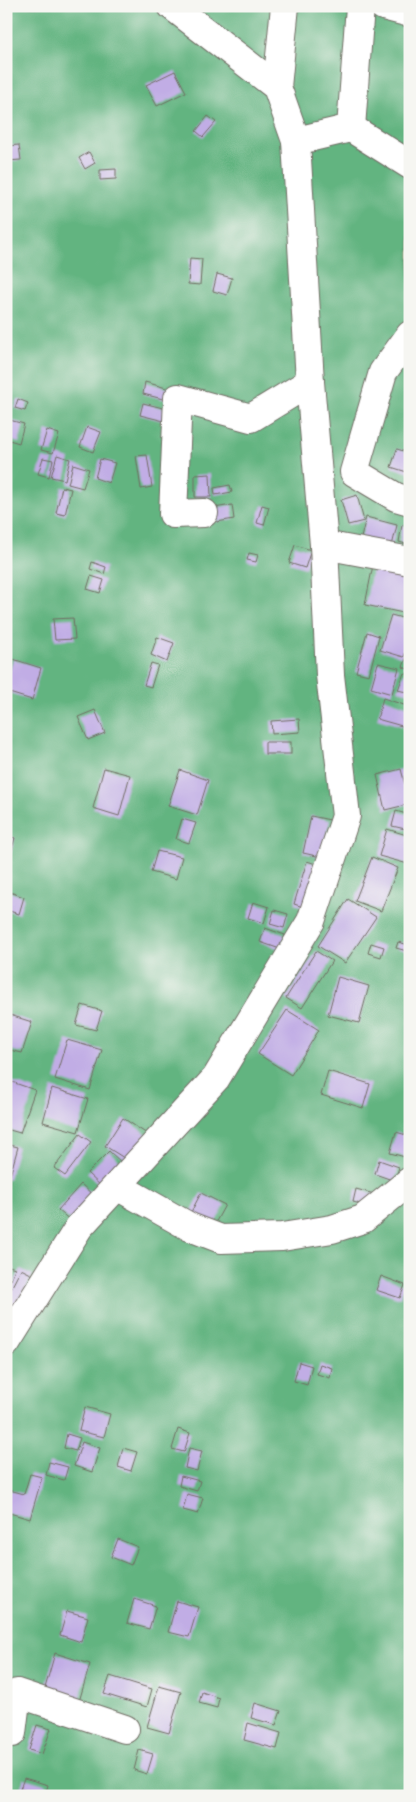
<svg xmlns="http://www.w3.org/2000/svg" width="416" height="1802" font-family="'Libre Bodoni',serif">
<style>
.forest{fill:#62b480;stroke:#467056}
.building{fill:#c1ade5}
.lines{fill:none;stroke-linecap:round;stroke-linejoin:round}
.minor-casing{stroke:#706c63;stroke-width:30}
.minor{stroke:#fff;stroke-width:28}
</style>
<rect width="100%" height="100%" fill="#f6f6f2"/>
<filter id="ink" filterUnits="userSpaceOnUse"><feTurbulence type="fractalNoise" baseFrequency=".02" numOctaves="2"/><feDisplacementMap in="SourceGraphic" scale="10" xChannelSelector="R" yChannelSelector="G"/><feConvolveMatrix kernelMatrix="1 2 1 2 8 2 1 2 1" color-interpolation-filters="sRGB"/></filter>
<filter id="wash" filterUnits="userSpaceOnUse"><feTurbulence type="fractalNoise" baseFrequency=".0096" numOctaves="4" result="noise"/><feDisplacementMap in="SourceGraphic" scale="20" xChannelSelector="R" yChannelSelector="G"/><feGaussianBlur stdDeviation="1.12" result="paint"/><feColorMatrix in="noise" values="0 0 0 0 0 0 0 0 0 0 0 0 0 0 0 0 0 1.4 0 .05"/><feComposite in="paint" operator="in"/></filter>
<g filter="url(#wash)">
<rect width="100%" height="100%" fill="#f1e5cc"/>
<rect class="forest" x="6" y="6" width="404" height="1790"/>
<g id="blocks">
<g class="building">
<path d="M175 71 186 92 157 106 146 85Z"/>
<path d="M208 116 216 122 203 137 196 131Z"/>
<path d="M19 145 21 160 7 161 6 146Z"/>
<path d="M89 152 95 163 85 169 79 158Z"/>
<path d="M116 169V179L100 180V170Z"/>
<path d="M190 258 202 259 200 285 188 284Z"/>
<path d="M217 274 232 278 227 295 213 291Z"/>
<path d="M145 382 170 389 167 400 143 394Z"/>
<path d="M18 399 28 403 25 411 15 408Z"/>
<path d="M143 403 167 409 164 421 140 415Z"/>
<path d="M6 419 24 424 19 443 6 439Z"/>
<path d="M87 427 101 432 93 452 80 447Z"/>
<path d="M47 430 59 434 53 453 41 450Z"/>
<path d="M397 449 410 453V473L391 467Z"/>
<path d="M57 455 70 459 65 480 51 477Z"/>
<path d="M147 455 152 487 141 489 136 456Z"/>
<path d="M43 458 53 460 49 477 38 474Z"/>
<path d="M100 459 115 463 109 483 95 478Z"/>
<path d="M73 464 89 469 83 488 68 484Z"/>
<path d="M210 474 211 497H195V475Z"/>
<path d="M230 485 232 492 215 495 214 488Z"/>
<path d="M62 487 71 489 65 515 56 513Z"/>
<path d="M357 495 364 521 348 525 341 500Z"/>
<path d="M232 505 234 519 217 522 214 508Z"/>
<path d="M262 505 269 507 264 525 257 523Z"/>
<path d="M366 517 397 525 392 546 361 538Z"/>
<path d="M402 525 410 526V545L399 542Z"/>
<path d="M295 545 311 550 305 568 289 563Z"/>
<path d="M249 553 258 555 256 562 247 560Z"/>
<path d="M92 562 106 567 104 574 90 569Z"/>
<path d="M373 565 410 573V604L408 614 365 605Z"/>
<path d="M91 576 104 580 100 593 87 589Z"/>
<path d="M391 615 410 620V639L404 657 380 650Z"/>
<path d="M73 618 75 639 55 640 53 619Z"/>
<path d="M367 632 379 636 369 675 356 672Z"/>
<path d="M157 637 174 643 167 662 151 655Z"/>
<path d="M410 649V670L403 667Z"/>
<path d="M13 659 41 668 32 700 6 692V683Z"/>
<path d="M151 663 158 665 151 687 144 685Z"/>
<path d="M378 663 399 668 392 694 371 688Z"/>
<path d="M404 673 410 675V693L398 690Z"/>
<path d="M383 698 410 707 409 728 377 719Z"/>
<path d="M95 710 105 733 88 740 78 717Z"/>
<path d="M299 719 300 732 272 734 271 721Z"/>
<rect x="265" y="742" width="26" height="12"/>
<path d="M104 768 130 775 119 816 93 808Z"/>
<path d="M401 769 410 804 385 810 377 775Z"/>
<path d="M180 770 208 780 197 815 168 806Z"/>
<path d="M396 811 410 815V830L392 826Z"/>
<path d="M311 816 330 820 321 857 303 853Z"/>
<path d="M182 819 196 823 189 843 176 839Z"/>
<path d="M387 829 410 836 408 864 379 856Z"/>
<path d="M6 835 15 838 7 866H6Z"/>
<path d="M157 851 182 857 176 879 151 872Z"/>
<path d="M372 857 398 868 381 911 355 901Z"/>
<path d="M307 861 322 866 309 909 294 904Z"/>
<path d="M7 891 24 897 19 914 6 910Z"/>
<path d="M348 899 376 917 345 963 318 946Z"/>
<path d="M253 902 269 907 264 923 248 918Z"/>
<path d="M274 910 288 914 284 928 270 924Z"/>
<path d="M265 928 285 935 280 949 260 942Z"/>
<path d="M398 942 409 945 407 951 396 948Z"/>
<path d="M371 943 384 947 381 957 368 953Z"/>
<path d="M316 951 332 961 302 1008 286 998Z"/>
<path d="M338 977 369 986 359 1023 328 1015Z"/>
<path d="M82 1005 102 1011 96 1030 76 1025Z"/>
<path d="M287 1010 319 1030 291 1075 258 1054Z"/>
<path d="M7 1014 32 1022 22 1053 6 1049Z"/>
<path d="M67 1040 102 1050 90 1090 55 1079Z"/>
<path d="M328 1071 370 1084 363 1108 321 1095Z"/>
<path d="M6 1080 35 1090 20 1133 6 1129Z"/>
<path d="M52 1088 88 1099 78 1132 43 1122Z"/>
<path d="M123 1118 150 1136 132 1163 105 1146Z"/>
<path d="M396 1132 410 1136V1144L405 1157 390 1153Z"/>
<path d="M80 1134 91 1142 65 1176 54 1168Z"/>
<path d="M6 1144 18 1147 9 1179 6 1178Z"/>
<path d="M109 1151 123 1164 102 1187 87 1173Z"/>
<path d="M379 1160 399 1167 395 1181 375 1174Z"/>
<path d="M81 1184 94 1196 72 1222 58 1210Z"/>
<path d="M356 1189 378 1195 375 1208 353 1202Z"/>
<path d="M201 1193 225 1205 213 1227 190 1214Z"/>
<path d="M6 1265 15 1268 11 1280 6 1278Z"/>
<path d="M21 1269 33 1275 15 1311 6 1307V1298Z"/>
<path d="M381 1276 405 1285 400 1298 376 1290Z"/>
<path d="M299 1362 312 1366 307 1385 294 1381Z"/>
<path d="M320 1364 332 1368 330 1378 317 1374Z"/>
<path d="M85 1407 110 1414 104 1437 79 1431Z"/>
<path d="M178 1429 190 1433 184 1452 172 1449Z"/>
<path d="M67 1434 80 1438 76 1451 64 1448Z"/>
<path d="M82 1442 100 1448 92 1472 74 1466Z"/>
<path d="M123 1448 137 1452 131 1471 118 1467Z"/>
<path d="M189 1448 202 1451 197 1471 185 1468Z"/>
<path d="M49 1462 68 1467 64 1480 46 1475Z"/>
<path d="M30 1474 42 1477 30 1519 6 1512V1489L24 1494Z"/>
<path d="M181 1476 200 1481 197 1491 179 1486Z"/>
<path d="M187 1494 203 1498 198 1514 183 1510Z"/>
<path d="M118 1539 138 1547 131 1565 111 1557Z"/>
<path d="M134 1599 156 1606 149 1629 127 1623Z"/>
<path d="M177 1601 198 1607 189 1637 168 1632Z"/>
<path d="M67 1611 88 1617 81 1642 60 1635Z"/>
<path d="M55 1653 90 1664 78 1705 43 1695Z"/>
<path d="M110 1676 152 1689 147 1707 104 1694Z"/>
<path d="M159 1686 181 1692 169 1733 147 1727Z"/>
<path d="M202 1692 219 1698 217 1708 199 1703Z"/>
<path d="M255 1703 281 1711 276 1725 251 1718Z"/>
<path d="M248 1723 281 1733 277 1749 244 1740Z"/>
<path d="M37 1725 51 1729 42 1754 29 1750Z"/>
<path d="M139 1750 153 1754 147 1774 134 1770Z"/>
<path d="M24 1778 48 1785 45 1796 20 1789Z"/>
</g>
</g>
</g>
<g filter="url(#ink)">
<use href="#blocks" fill-opacity="0" stroke="#706c63" stroke-width="1"/>
<g class="lines">
<defs>
<g id="minor">
<path d="M383 6 410 13"/>
<path d="M277 87 285 6"/>
<path d="M351 128 410 165"/>
<path d="M296 141 351 128 360 6"/>
<path d="M410 335 383 372 354 472 396 497 410 501"/>
<path d="M204 513 173 514 178 398 251 418 310 382"/>
<path d="M324 545 410 561"/>
<path d="M117 1186 190 1227 221 1239 282 1237 332 1229 363 1219 410 1181"/>
<path d="M6 1343 79 1227 216 1078 311 921 346 816 330 675 324 545 310 382 296 141 277 87 172 6"/>
<path d="M6 1733H12L17 1693 125 1729"/>
</g>
</defs>
<use href="#minor" class="minor-casing"/>
<use href="#minor" class="minor"/>
</g>
</g>
<rect width="416" height="1802" fill="none" stroke="#f6f6f2" stroke-width="25"/>
</svg>
